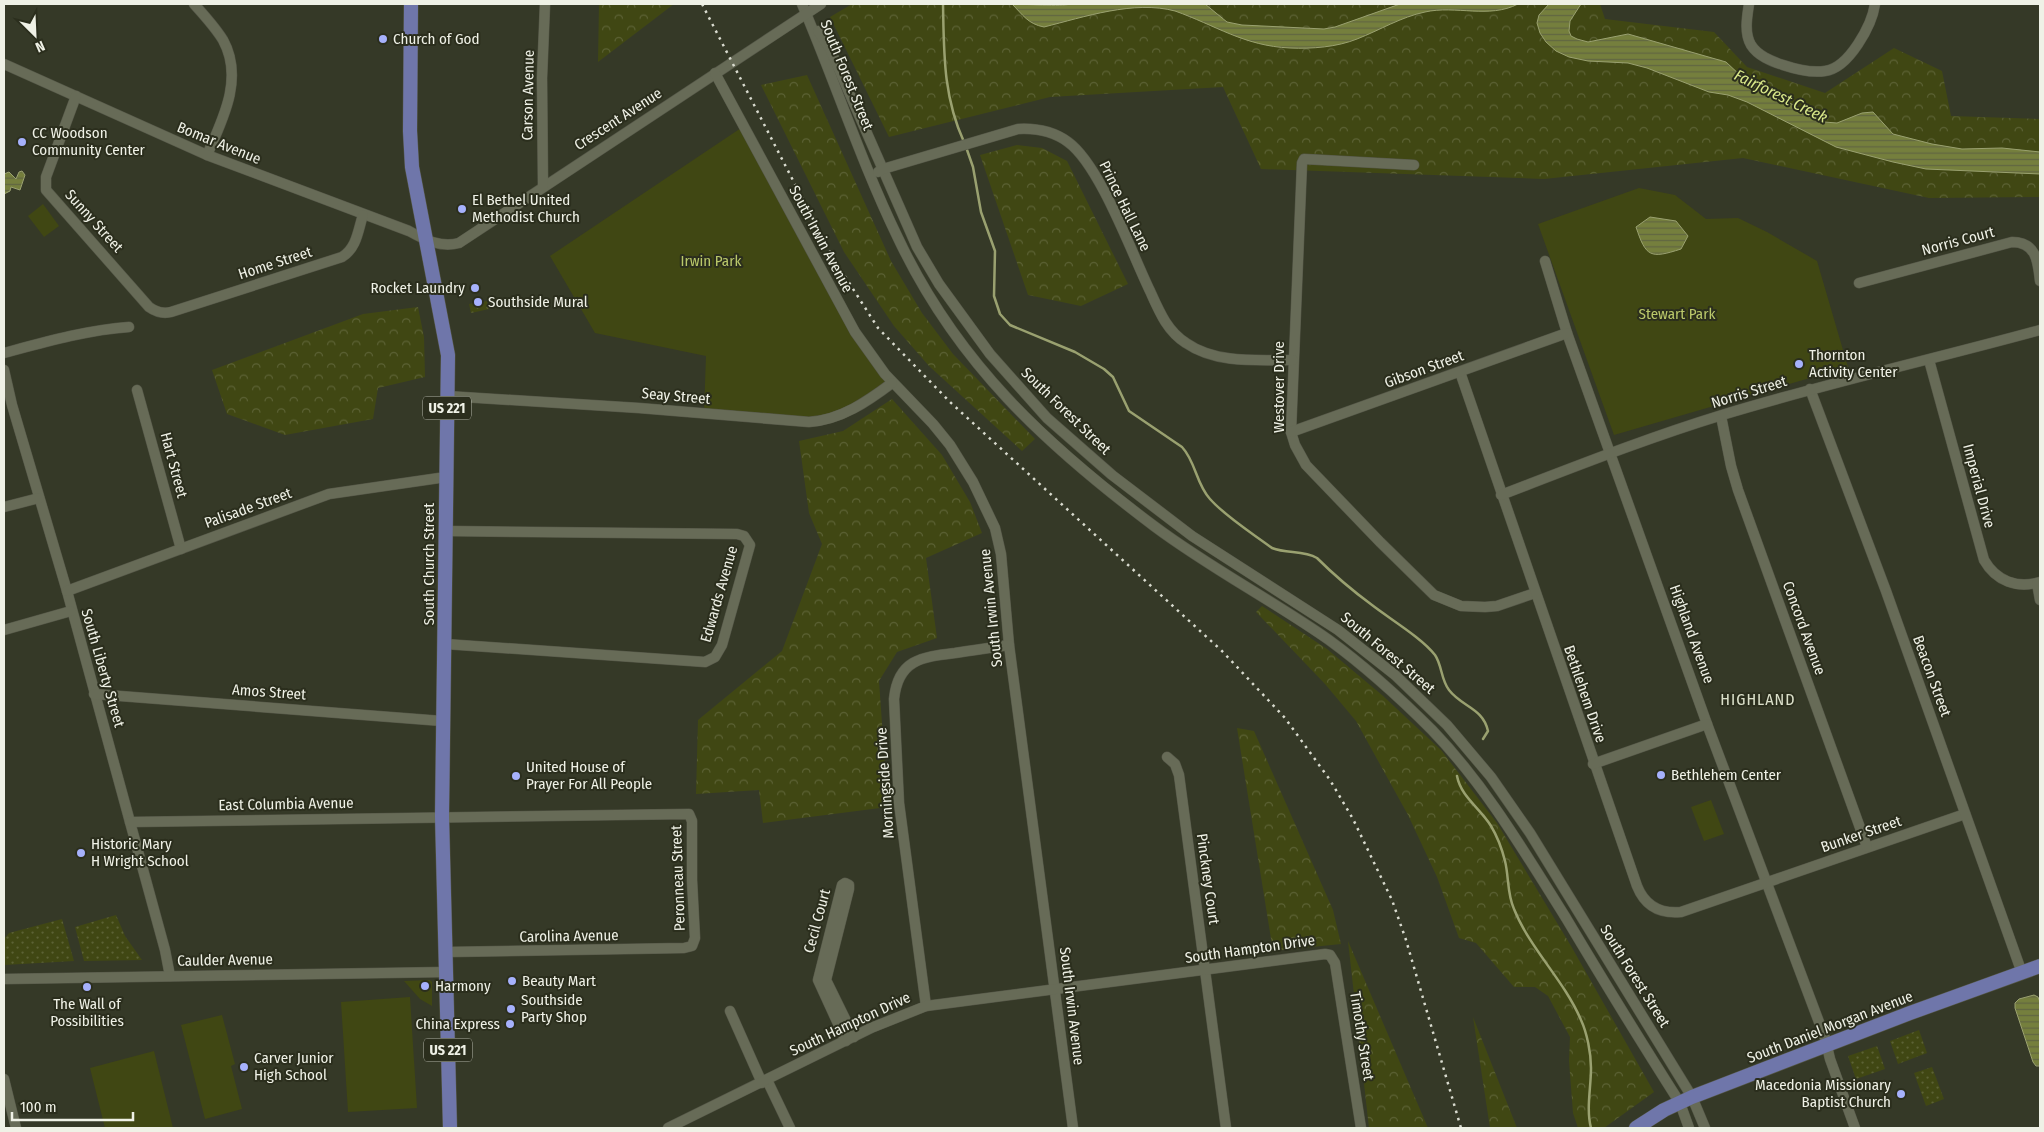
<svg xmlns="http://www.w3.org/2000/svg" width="2044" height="1132" font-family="'Fira Sans Condensed',sans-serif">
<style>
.grass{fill:url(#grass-dots)}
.forest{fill:url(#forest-crowns)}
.green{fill:#404713}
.water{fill:url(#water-rules);stroke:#9aa170}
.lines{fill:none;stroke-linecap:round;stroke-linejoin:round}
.stream{stroke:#9aa170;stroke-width:2.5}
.minor-casing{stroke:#545647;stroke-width:11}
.major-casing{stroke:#545647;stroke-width:15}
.minor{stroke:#676b57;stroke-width:10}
.major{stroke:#6f76aa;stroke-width:14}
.rail{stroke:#d9dbcf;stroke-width:2.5;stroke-dasharray:2.5 5;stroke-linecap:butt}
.poi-dot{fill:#a6b1fc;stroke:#2b2e1d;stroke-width:2}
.labels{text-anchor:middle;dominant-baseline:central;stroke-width:4;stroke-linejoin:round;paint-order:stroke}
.shield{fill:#2b2e1d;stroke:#b4b6aa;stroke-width:1}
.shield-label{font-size:14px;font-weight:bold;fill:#eff1e6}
.poi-label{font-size:15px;fill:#eff1e6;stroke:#2b2e1d;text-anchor:start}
.street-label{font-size:15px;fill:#eff1e6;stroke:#2b2e1d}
.park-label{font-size:15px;fill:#bac86a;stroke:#2b2e1d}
.water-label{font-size:16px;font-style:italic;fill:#dae98a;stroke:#2b2e1d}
.neighbourhood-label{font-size:16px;letter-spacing:1px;fill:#dbe0ca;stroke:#2b2e1d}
</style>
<defs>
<pattern id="grass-dots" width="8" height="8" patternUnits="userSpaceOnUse" patternTransform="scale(1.25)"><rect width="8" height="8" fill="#404713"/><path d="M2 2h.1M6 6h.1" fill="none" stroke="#5c6235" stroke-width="1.8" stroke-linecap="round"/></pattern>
<pattern id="forest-crowns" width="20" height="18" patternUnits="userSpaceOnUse" patternTransform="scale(1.25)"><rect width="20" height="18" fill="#404713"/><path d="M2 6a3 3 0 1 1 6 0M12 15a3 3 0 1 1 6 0" fill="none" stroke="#5c6235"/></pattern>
<pattern id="water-rules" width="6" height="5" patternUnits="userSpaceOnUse" patternTransform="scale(1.25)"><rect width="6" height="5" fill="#757f3d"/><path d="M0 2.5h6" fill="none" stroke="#616641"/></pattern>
</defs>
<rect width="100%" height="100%" fill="#353927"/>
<g class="grass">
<path d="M487 301 489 309 471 313 469 304Z"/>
<path d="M116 915 125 936 142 960 84 961 75 927Z"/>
<path d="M62 919 74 961 4 965V939L9 933Z"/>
<path d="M1919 1030 1927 1053 1898 1064 1890 1041Z"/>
<path d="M1877 1046 1885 1069 1856 1079 1848 1056Z"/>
<path d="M1932 1067 1944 1099 1926 1106 1914 1073Z"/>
</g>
<g class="forest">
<path d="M599 4H674L598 62Z"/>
<path d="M852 4H1600L1605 19 1714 32 1747 67 1825 93 1894 48 1942 71 1951 116 2040 119V197L1929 198 1743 158 1544 179 1261 169 1223 87 1050 97 889 137 830 17Z"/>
<path d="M807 75 891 261 922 313 953 354 1035 439 1022 451 929 366 894 326 844 252 761 85Z"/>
<path d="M1017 145 1042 148 1067 161 1128 284 1081 306 1028 295 980 155Z"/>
<path d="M418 307 424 337 425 377 378 388 373 419 285 435 227 414 212 370 363 314Z"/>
<path d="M892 399 942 455 970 502 982 533 926 558 937 638 897 652 879 681 888 807 763 823 759 790 696 794 698 720 782 651 822 544 809 513 799 441 843 431Z"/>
<path d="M1262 606 1327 649 1382 695 1441 750 1497 823 1571 946 1654 1092 1604 1128H1578L1573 1113 1569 1061 1570 1037 1548 996 1535 987H1514L1476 943 1459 938 1437 877 1408 815 1356 721 1325 684 1256 612Z"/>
<path d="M1237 728 1254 731 1333 910 1341 944 1273 951Z"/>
<path d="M1348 941 1428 1128H1369Z"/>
<path d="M1473 1017 1517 1128H1490Z"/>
</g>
<g class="green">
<path d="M744 126 838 303 892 383 825 420 704 413 706 356 595 333 550 256Z"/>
<path d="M1639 188 1675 195 1706 219 1738 218 1767 232 1817 261 1848 367 1614 435 1538 224Z"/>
<path d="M43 204 59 226 44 237 28 216Z"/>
<path d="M1711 800 1724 834 1704 841 1691 807Z"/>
<path d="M430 980 432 982V1006L420 999 404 981Z"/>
<path d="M410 997 417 1108 348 1112 341 1002Z"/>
<path d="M222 1015 235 1064 231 1066 242 1109 205 1119 181 1025Z"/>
<path d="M154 1051 173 1128H105L90 1068Z"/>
</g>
<g class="water">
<path d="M1012 4C1024 4 1062 7 1070 4H1205L1227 22 1242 25 1324 29 1335 27 1400 4H1518C1489 19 1456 5 1425 12 1401 17 1380 30 1357 39 1337 47 1312 49 1290 48 1244 46 1215 25 1175 11 1134 0 1084 17 1044 27 1028 24 1023 15 1012 4Z"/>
<path d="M1549 4H1581L1570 21 1569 31 1571 36 1577 39 1588 42 1628 34 1726 62 1741 76 1824 122 1837 123 1862 113 1873 112 1893 134 1932 144 1962 149 2002 148 2040 152V174L1926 169 1893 162 1836 147 1747 102 1728 95 1709 92 1647 68 1628 63 1588 61 1569 57 1556 51 1546 42 1540 33 1537 23 1539 15Z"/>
<path d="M22 171 25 175 20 190 11 187 10 191 4 194V174L9 172 16 179 19 172Z"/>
<path d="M1650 217 1676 221 1688 236 1681 249C1650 259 1646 257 1636 227Z"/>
<path d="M2034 995 2038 997 2040 1002V1066H2036L2033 1062 2015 1008V1003L2019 999Z"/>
</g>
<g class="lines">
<g class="stream">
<path d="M943 4C944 53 943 96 964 142"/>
<path d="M966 147 973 167 981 212 995 251 994 296 1000 314 1010 325 1075 352 1104 369 1113 377 1129 411 1182 447C1196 462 1196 484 1210 499 1226 517 1252 533 1272 548 1287 554 1303 550 1317 558 1334 575 1353 591 1372 605 1390 619 1422 638 1435 655 1442 665 1441 680 1449 690 1462 707 1483 708 1488 731L1483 739"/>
<path d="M1457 776C1461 797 1480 808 1491 826 1497 836 1502 849 1505 861 1509 877 1507 894 1514 909 1530 949 1564 980 1581 1020 1587 1033 1591 1053 1591 1068 1591 1088 1586 1109 1591 1128"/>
</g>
<defs>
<g id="minor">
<path d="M194 4C204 15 215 27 223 40 244 78 223 119 207 155"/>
<path d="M802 4C835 81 861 162 898 238 957 363 1045 444 1154 526 1210 568 1272 600 1329 640 1366 667 1400 698 1432 730 1486 786 1525 853 1566 918 1603 980 1641 1042 1680 1103L1689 1128"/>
<path d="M1749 4C1747 17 1744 33 1751 45 1758 56 1771 61 1783 65 1795 69 1812 73 1825 71 1849 68 1872 25 1875 4"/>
<path d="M818 31 830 49 917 247 939 284 990 354 1047 418 1112 475 1192 536 1338 630 1395 675 1447 725 1491 777 1530 833 1692 1097 1705 1128"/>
<path d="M4 64 207 155 409 231C425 240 441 248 459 243L821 4"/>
<path d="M715 73 855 332 885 374 933 424 950 445 973 482 995 528 1001 554 1009 645 1073 1128"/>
<path d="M76 96 46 177V190L149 307C156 312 162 314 171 312L342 257C357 248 358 230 363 215"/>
<path d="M1414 165 1304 159 1302 163 1291 432 1295 445 1306 465 1380 542 1434 595 1461 606 1485 607 1497 606 1535 593"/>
<path d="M878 172 883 169 1018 129C1036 128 1053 131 1068 142 1100 165 1132 254 1150 291 1159 311 1167 331 1186 343 1216 364 1258 360 1293 360"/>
<path d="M543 186 542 78 545 4"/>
<path d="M1545 261 1567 333 1707 724 1825 1038 1830 1059 1855 1128"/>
<path d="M1859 283 2012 242C2036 242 2038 261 2040 281"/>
<path d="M4 353C45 342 87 330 129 327"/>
<path d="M1929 360 1984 560C1996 581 2017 589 2040 582"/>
<path d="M4 370 12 405 67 591 130 822 165 950 170 976"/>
<path d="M1460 372 1637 886C1645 906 1660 914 1681 912L1965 814"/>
<path d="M1810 389 1886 591 2022 973"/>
<path d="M137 390 181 549"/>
<path d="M447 396 639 408 809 422C841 420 868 401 892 383"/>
<path d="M1721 416 1731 466 1738 490 1867 847"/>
<path d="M1291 432 1567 333"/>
<path d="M1501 495C1574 467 1647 438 1722 415 1827 383 1934 359 2040 330"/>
<path d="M4 507 39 498"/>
<path d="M2037 583 2040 600"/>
<path d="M67 591 329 494 446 477"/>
<path d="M4 630 71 611"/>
<path d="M445 644 705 662 715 657 722 645 750 545 744 536 737 534 446 531"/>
<path d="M94 694 442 721"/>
<path d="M1167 757 1175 764 1179 775 1226 1128"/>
<path d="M1593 764 1707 724"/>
<path d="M130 822 689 814 692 821V880L695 938 692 946 684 948 446 952"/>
<path d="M4 979 447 972"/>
<path d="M926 1006 899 803 894 699C898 660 921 657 955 653 973 650 991 648 1009 645"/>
<path d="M730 1011 762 1083"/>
<path d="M846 1041 818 980 842 885 845 883 849 885V889L826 980 854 1037"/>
<path d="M4 1079 16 1128"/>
<path d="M767 1080 790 1128"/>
<path d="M668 1128 871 1028 926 1006 1325 954 1330 955 1335 963 1361 1128"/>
</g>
<g id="major">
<path d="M411 4 410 131 412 167 448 355 442 816 450 1128"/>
<path d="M1636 1128 1664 1110 1692 1097 1910 1013 2040 966"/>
</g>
</defs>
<use href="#minor" class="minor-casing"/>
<use href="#major" class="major-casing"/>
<use href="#minor" class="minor"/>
<use href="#major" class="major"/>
<path class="rail" d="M702 4 832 256 878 328 950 402 1222 651 1285 718 1330 780 1353 819 1392 900 1406 940 1461 1128"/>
</g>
<g class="poi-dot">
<circle cx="383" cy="39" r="5"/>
<circle cx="22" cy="142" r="5"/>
<circle cx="462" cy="209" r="5"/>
<circle cx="475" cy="288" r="5"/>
<circle cx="478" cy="302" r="5"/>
<circle cx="1799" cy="364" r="5"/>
<circle cx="1661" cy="775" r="5"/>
<circle cx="516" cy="776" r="5"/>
<circle cx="81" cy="853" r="5"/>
<circle cx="512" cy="981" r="5"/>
<circle cx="425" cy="986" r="5"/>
<circle cx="87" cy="987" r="5"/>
<circle cx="511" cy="1009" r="5"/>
<circle cx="510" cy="1024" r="5"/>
<circle cx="244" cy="1067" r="5"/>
<circle cx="1901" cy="1094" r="5"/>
</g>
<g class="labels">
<g class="shield">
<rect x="423" y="396.5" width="48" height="23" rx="4"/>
<rect x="424" y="1038.5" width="48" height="23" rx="4"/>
</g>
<g class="shield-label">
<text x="447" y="408">US 221</text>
<text x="448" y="1050">US 221</text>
</g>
<g class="poi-label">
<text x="393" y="39">Church of God</text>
<text x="32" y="133">CC Woodson<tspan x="32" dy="17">Community Center</tspan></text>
<text x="472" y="200">El Bethel United<tspan x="472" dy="17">Methodist Church</tspan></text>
<text x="465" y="288" text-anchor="end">Rocket Laundry</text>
<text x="488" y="302">Southside Mural</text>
<text x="1809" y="355">Thornton<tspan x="1809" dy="17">Activity Center</tspan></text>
<text x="526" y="767">United House of<tspan x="526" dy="17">Prayer For All People</tspan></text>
<text x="1671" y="775">Bethlehem Center</text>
<text x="91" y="844">Historic Mary<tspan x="91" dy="17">H Wright School</tspan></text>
<text x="522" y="981">Beauty Mart</text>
<text x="435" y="986">Harmony</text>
<text x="521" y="1000">Southside<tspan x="521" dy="17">Party Shop</tspan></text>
<text x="87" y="1004" text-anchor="middle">The Wall of<tspan x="87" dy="17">Possibilities</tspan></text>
<text x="500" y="1024" text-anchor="end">China Express</text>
<text x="254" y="1058">Carver Junior<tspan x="254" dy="17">High School</tspan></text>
<text x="1891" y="1085" text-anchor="end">Macedonia Missionary<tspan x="1891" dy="17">Baptist Church</tspan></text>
</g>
<g class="street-label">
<text transform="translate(847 75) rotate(68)">South Forest Street</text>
<text transform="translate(528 95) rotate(-89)">Carson Avenue</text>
<text transform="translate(618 119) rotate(-33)">Crescent Avenue</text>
<text transform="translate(219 143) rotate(22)">Bomar Avenue</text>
<text transform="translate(1125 206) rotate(64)">Prince Hall Lane</text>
<text transform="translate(94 221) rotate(48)">Sunny Street</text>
<text transform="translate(821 239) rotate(62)">South Irwin Avenue</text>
<text transform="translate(1958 241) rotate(-15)">Norris Court</text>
<text transform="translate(275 263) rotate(-18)">Home Street</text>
<text transform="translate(1424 369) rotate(-20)">Gibson Street</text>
<text transform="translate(1279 387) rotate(-90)">Westover Drive</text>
<text transform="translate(1749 392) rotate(-17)">Norris Street</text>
<text transform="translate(676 396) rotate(5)">Seay Street</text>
<text transform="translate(1066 411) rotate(44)">South Forest Street</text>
<text transform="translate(174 465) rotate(75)">Hart Street</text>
<text transform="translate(1979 486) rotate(75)">Imperial Drive</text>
<text transform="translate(248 508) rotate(-20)">Palisade Street</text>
<text transform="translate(429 564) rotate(-90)">South Church Street</text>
<text transform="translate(719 594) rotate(-74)">Edwards Avenue</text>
<text transform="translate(991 608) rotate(-96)">South Irwin Avenue</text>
<text transform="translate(1804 628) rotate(70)">Concord Avenue</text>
<text transform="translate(1692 634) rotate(70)">Highland Avenue</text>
<text transform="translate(1388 653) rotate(40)">South Forest Street</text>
<text transform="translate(103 668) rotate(74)">South Liberty Street</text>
<text transform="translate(1932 676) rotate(70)">Beacon Street</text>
<text transform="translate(269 692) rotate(4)">Amos Street</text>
<text transform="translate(1585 694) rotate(71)">Bethlehem Drive</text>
<text transform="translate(885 783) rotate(-94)">Morningside Drive</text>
<text transform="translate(286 804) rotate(-1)">East Columbia Avenue</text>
<text transform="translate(1861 834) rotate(-19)">Bunker Street</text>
<text transform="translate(678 878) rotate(-92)">Peronneau Street</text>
<text transform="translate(1208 879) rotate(82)">Pinckney Court</text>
<text transform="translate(817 921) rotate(-75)">Cecil Court</text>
<text transform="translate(569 936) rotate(-1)">Carolina Avenue</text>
<text transform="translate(1250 949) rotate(-8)">South Hampton Drive</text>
<text transform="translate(225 960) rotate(-1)">Caulder Avenue</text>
<text transform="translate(1635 976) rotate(58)">South Forest Street</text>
<text transform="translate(1072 1006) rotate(83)">South Irwin Avenue</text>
<text transform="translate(850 1024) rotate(-25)">South Hampton Drive</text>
<text transform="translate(1830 1027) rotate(-21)">South Daniel Morgan Avenue</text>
<text transform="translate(1362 1036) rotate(81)">Timothy Street</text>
</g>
<g class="park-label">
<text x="711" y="261">Irwin Park</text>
<text x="1677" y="314">Stewart Park</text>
</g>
<g class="water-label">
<text transform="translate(1781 96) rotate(26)">Fairforest Creek</text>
</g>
<g class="neighbourhood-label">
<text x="1758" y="699">HIGHLAND</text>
</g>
</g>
<rect width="2044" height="1132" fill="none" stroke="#eff1e6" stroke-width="10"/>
<g transform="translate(35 35) rotate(156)" stroke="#2b2e1d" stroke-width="4" paint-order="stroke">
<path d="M0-4L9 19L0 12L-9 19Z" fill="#eff1e6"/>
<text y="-8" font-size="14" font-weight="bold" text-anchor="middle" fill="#eff1e6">N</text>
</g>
<path d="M12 1112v8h121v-8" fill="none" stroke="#eff1e6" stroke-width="2.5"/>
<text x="20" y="1112" font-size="15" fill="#eff1e6" stroke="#2b2e1d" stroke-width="4" paint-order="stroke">100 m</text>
</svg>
